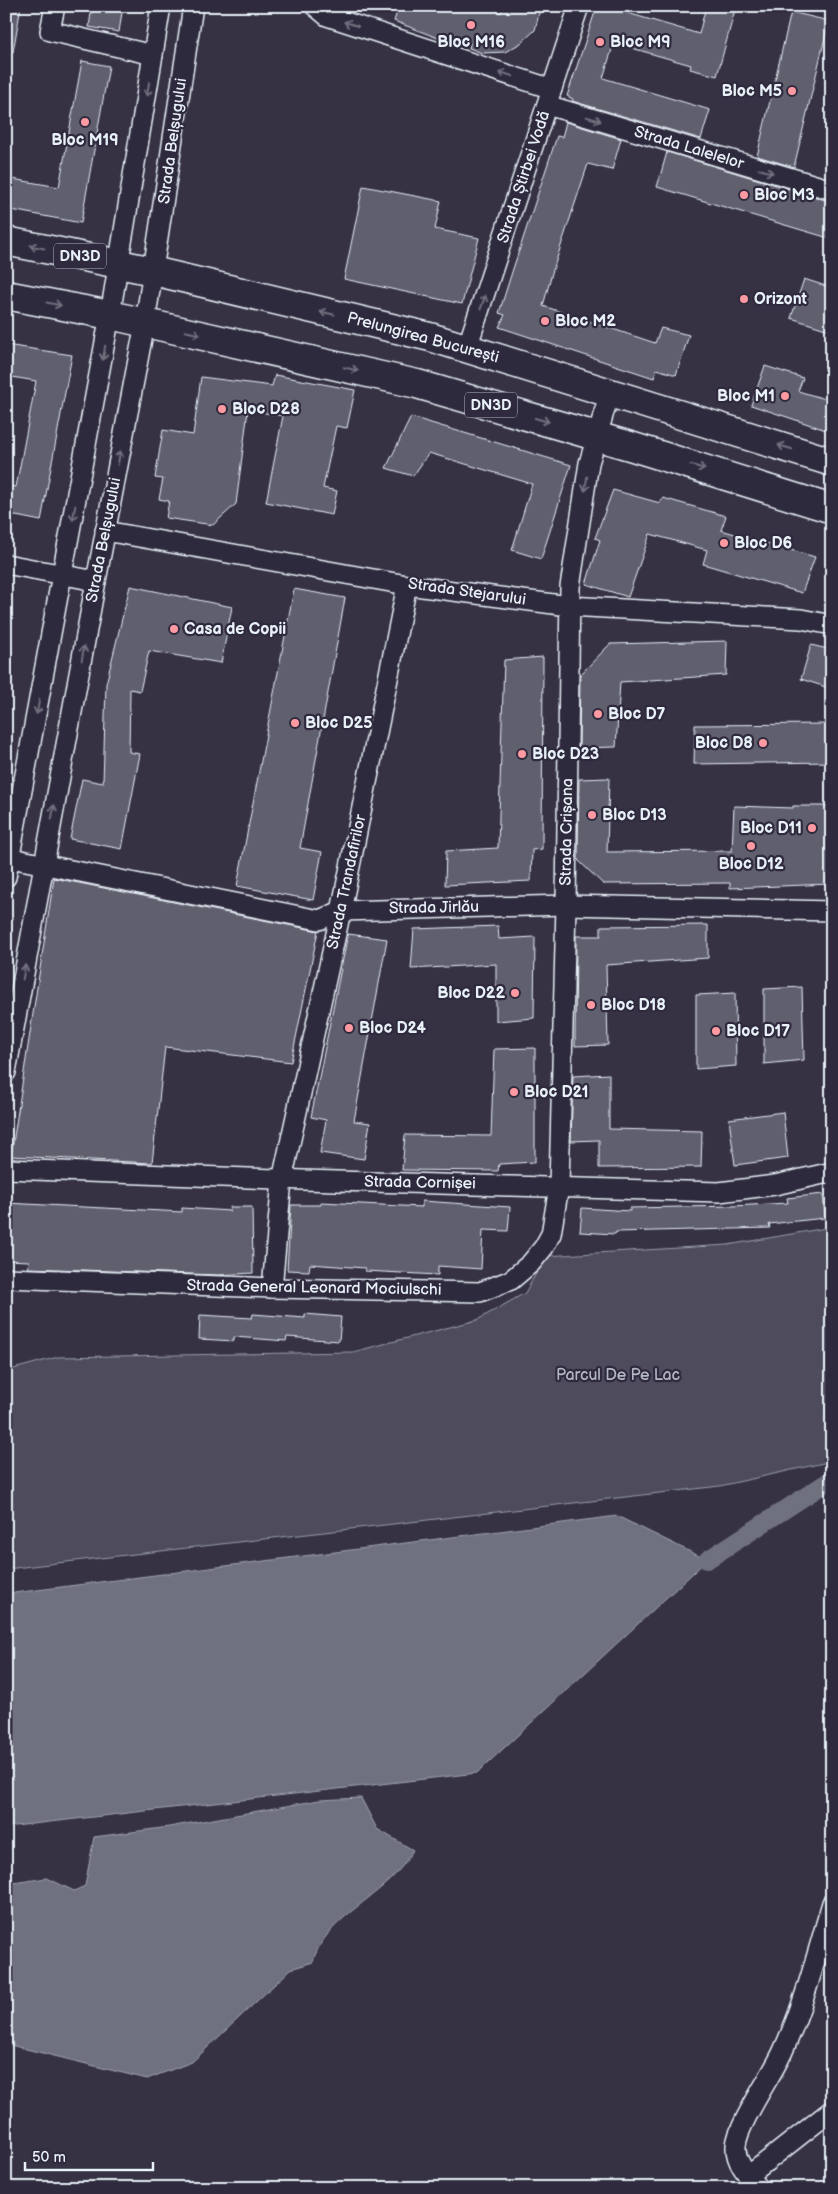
<svg xmlns="http://www.w3.org/2000/svg" width="838" height="2194" font-family="'Balsamiq Sans',sans-serif">
<style>
.green{fill:#4d4b5c;stroke:#9a9eaa}
.water{fill:#70717f;stroke:#a0a4af}
.lines{fill:none;stroke-linecap:round;stroke-linejoin:round}
.canal{stroke:#70717f;stroke-width:18}
.building{fill:#605e6e;stroke:#e8f1f8}
.minor-casing{stroke:#e8f1f8;stroke-width:22}
.primary-casing{stroke:#e8f1f8;stroke-width:31}
.minor{stroke:#2f2a3d;stroke-width:19}
.primary{stroke:#2f2a3d;stroke-width:28}
.oneway{stroke:#70707e}
.poi-dot{fill:#ff9aa2;stroke:#2f2a3d;stroke-width:2}
.labels{text-anchor:middle;dominant-baseline:central;stroke-width:4.5;stroke-linejoin:round;paint-order:stroke}
.shield{fill:#2f2a3d;stroke:#b0b5c0;stroke-width:1}
.shield-label{font-size:15px;font-weight:bold;fill:#e8f1f8}
.poi-label{font-size:16px;font-weight:bold;fill:#e8f1f8;stroke:#2f2a3d;text-anchor:start}
.street-label{font-size:16px;fill:#e8f1f8;stroke:#2f2a3d}
.park-label{font-size:16px;fill:#b2b7c1;stroke:#2f2a3d}
</style>
<rect width="100%" height="100%" fill="#363244"/>
<filter id="ink" filterUnits="userSpaceOnUse"><feTurbulence type="fractalNoise" baseFrequency=".02" numOctaves="2"/><feDisplacementMap in="SourceGraphic" scale="10" xChannelSelector="R" yChannelSelector="G"/><feConvolveMatrix kernelMatrix="1 2 1 2 8 2 1 2 1" color-interpolation-filters="sRGB"/></filter>
<g filter="url(#ink)">
<path class="green" d="M832 1227V1461L720 1486 6 1569V1371L58 1357 353 1352 477 1320 525 1293 546 1256 728 1245Z"/>
<g class="water">
<path d="M617 1516 707 1560 477 1773 6 1827V1594Z"/>
<path d="M361 1798 377 1829 413 1850C405 1864 395 1876 383 1886 359 1907 321 1929 313 1962L291 1969 192 2062 147 2079 6 2044V1884L47 1878 74 1891 85 1886 94 1837 169 1827 319 1800Z"/>
</g>
<g class="lines">
<path class="canal" d="M707 1560 832 1479"/>
</g>
<g class="building">
<path d="M6 6H21L13 52 6 51Z"/>
<path d="M92 6H123L119 32 89 27Z"/>
<path d="M399 6H483L501 13 503 6H541L535 30 521 43 505 52 482 53 469 48 470 43 441 32 438 38 394 21Z"/>
<path d="M597 6H626L624 12 699 34 706 6H736L717 76 690 69 691 65 614 43 603 78 710 110 701 139 572 101 573 99 567 96Z"/>
<path d="M791 12 829 21 794 167 757 156Z"/>
<path d="M82 61 109 66 81 223 6 209V178L59 187Z"/>
<path d="M566 122 621 139 612 170 588 164 552 273 543 306 655 343 661 328 689 335 676 375 657 369 654 378 499 327 505 315 499 313 512 272 557 136 562 137Z"/>
<path d="M667 152 832 202V239L657 187Z"/>
<path d="M363 186 441 201 435 229 479 238 462 304 344 279Z"/>
<path d="M804 279 832 288V331L791 318Z"/>
<path d="M6 345 72 355 41 521 6 514V485L16 487 36 381 6 376Z"/>
<path d="M765 366 803 378 798 391 832 401V432L751 405Z"/>
<path d="M275 375 355 390 347 428 336 426 323 488 337 491 332 515 266 502 283 416 248 410 236 504 213 525 166 518 169 501 159 499 163 479 155 478 163 430 193 435 201 377 272 386Z"/>
<path d="M411 417 571 465 541 559 512 550 532 484 429 453 413 476 386 468Z"/>
<path d="M613 490 660 503 663 498 726 516 721 530 815 557 802 593 703 564 707 550 650 534 628 597 586 584 600 540 595 538Z"/>
<path d="M130 586 232 607 221 663 149 651 140 691 130 689 129 752 140 754 122 849 70 839 82 779 103 783 106 684Z"/>
<path d="M294 589 345 598 300 848 322 852 313 900 237 886Z"/>
<path d="M727 641 726 675 620 682 616 747 579 748 580 675 610 644Z"/>
<path d="M811 645 832 650V689L801 679Z"/>
<path d="M543 657 542 849 532 850 531 881 445 885 446 851 498 848 504 660Z"/>
<path d="M832 724V762L694 764 695 725Z"/>
<path d="M609 778 607 852 732 851 734 806 793 808V806H832L831 884 730 888V883L603 884 578 860 579 779Z"/>
<path d="M54 878 318 931 291 1062 165 1047 152 1163 11 1156Z"/>
<path d="M708 925V958L606 965 608 1045 575 1046 576 936H601V926Z"/>
<path d="M498 926 499 939 535 937 534 1018 496 1021V964L411 969 414 929Z"/>
<path d="M348 934 387 939 354 1121 370 1123 364 1159 320 1153 326 1120 311 1117Z"/>
<path d="M802 987 804 1060 764 1064V989Z"/>
<path d="M735 993 736 1066 696 1069V995Z"/>
<path d="M535 1048V1162L499 1164 498 1171 402 1170 405 1135 491 1136 494 1049Z"/>
<path d="M609 1074V1129L702 1131 701 1167 599 1168V1140L571 1141 573 1076Z"/>
<path d="M783 1112 788 1158 735 1165 729 1119Z"/>
<path d="M823 1194 825 1218 769 1224 770 1228 616 1232 615 1234 580 1232 582 1208 630 1211V1208L733 1206 788 1203 787 1198Z"/>
<path d="M422 1201 510 1207 508 1231 483 1230 481 1269 438 1266V1275L365 1271V1268L310 1264 309 1271 287 1270 291 1205H321V1202L422 1207Z"/>
<path d="M6 1203 182 1212V1208L230 1211V1207H252L253 1273 218 1275 28 1268 29 1261 6 1260Z"/>
<path d="M253 1314 305 1318V1314L341 1317 339 1341 287 1337 286 1341 234 1337V1341L199 1339 200 1315 252 1318Z"/>
</g>
<g class="lines">
<defs>
<g id="minor">
<path d="M55 6 50 31 153 55"/>
<path d="M315 6 327 16 552 89"/>
<path d="M547 105 832 190"/>
<path d="M467 348 579 6"/>
<path d="M105 531 407 585 569 606 801 619 832 625"/>
<path d="M6 564 96 581"/>
<path d="M6 857 319 920 341 911 566 905 832 911"/>
<path d="M6 877 110 315 161 6"/>
<path d="M6 1072 96 581 145 323 193 6"/>
<path d="M6 1169 303 1180 719 1192 775 1185 832 1172"/>
<path d="M6 1278 272 1288 480 1292 511 1280 531 1263 544 1247 551 1234 559 1187 566 905 570 587 589 463 610 392"/>
<path d="M272 1288 282 1180 341 911 407 585"/>
<path d="M748 2176 832 2110"/>
<path d="M759 2188C749 2176 735 2163 736 2146 737 2125 773 2074 783 2051 805 2003 817 1953 832 1903"/>
</g>
<g id="primary">
<path d="M6 241 153 271 430 337 832 462"/>
<path d="M6 295 110 315 417 384 630 446 832 509"/>
</g>
</defs>
<use href="#minor" class="minor-casing"/>
<use href="#primary" class="primary-casing"/>
<use href="#minor" class="minor"/>
<use href="#primary" class="primary"/>
</g>
<defs><path id="oneway-shaft" d="M-6 0H5M1.5-3L5.5 0L1.5 3" fill="none" stroke-width="1.6" stroke-linecap="round" stroke-linejoin="round" transform="scale(1.25)"/></defs>
<g class="oneway">
<use href="#oneway-shaft" transform="translate(351 24) rotate(-162)"/>
<use href="#oneway-shaft" transform="translate(506 74) rotate(-162)"/>
<use href="#oneway-shaft" transform="translate(148 89) rotate(99)"/>
<use href="#oneway-shaft" transform="translate(594 119) rotate(17)"/>
<use href="#oneway-shaft" transform="translate(766 171) rotate(16)"/>
<use href="#oneway-shaft" transform="translate(37 247) rotate(-169)"/>
<use href="#oneway-shaft" transform="translate(483 302) rotate(-71)"/>
<use href="#oneway-shaft" transform="translate(54 304) rotate(11)"/>
<use href="#oneway-shaft" transform="translate(327 313) rotate(-167)"/>
<use href="#oneway-shaft" transform="translate(193 333) rotate(13)"/>
<use href="#oneway-shaft" transform="translate(104 353) rotate(100)"/>
<use href="#oneway-shaft" transform="translate(351 369) rotate(13)"/>
<use href="#oneway-shaft" transform="translate(542 420) rotate(16)"/>
<use href="#oneway-shaft" transform="translate(785 447) rotate(-163)"/>
<use href="#oneway-shaft" transform="translate(119 458) rotate(-79)"/>
<use href="#oneway-shaft" transform="translate(698 467) rotate(17)"/>
<use href="#oneway-shaft" transform="translate(586 484) rotate(99)"/>
<use href="#oneway-shaft" transform="translate(74 513) rotate(100)"/>
<use href="#oneway-shaft" transform="translate(83 653) rotate(-80)"/>
<use href="#oneway-shaft" transform="translate(38 707) rotate(101)"/>
<use href="#oneway-shaft" transform="translate(53 812) rotate(-80)"/>
<use href="#oneway-shaft" transform="translate(24 972) rotate(-80)"/>
</g>
</g>
<g class="poi-dot">
<circle cx="471" cy="25" r="5"/>
<circle cx="600" cy="42" r="5"/>
<circle cx="792" cy="91" r="5"/>
<circle cx="85" cy="122" r="5"/>
<circle cx="744" cy="195" r="5"/>
<circle cx="744" cy="299" r="5"/>
<circle cx="545" cy="321" r="5"/>
<circle cx="785" cy="396" r="5"/>
<circle cx="222" cy="409" r="5"/>
<circle cx="724" cy="543" r="5"/>
<circle cx="174" cy="629" r="5"/>
<circle cx="598" cy="714" r="5"/>
<circle cx="295" cy="723" r="5"/>
<circle cx="763" cy="743" r="5"/>
<circle cx="522" cy="754" r="5"/>
<circle cx="592" cy="815" r="5"/>
<circle cx="812" cy="828" r="5"/>
<circle cx="751" cy="846" r="5"/>
<circle cx="515" cy="993" r="5"/>
<circle cx="591" cy="1005" r="5"/>
<circle cx="349" cy="1028" r="5"/>
<circle cx="716" cy="1031" r="5"/>
<circle cx="514" cy="1092" r="5"/>
</g>
<g class="labels">
<g class="shield">
<rect x="54" y="243.5" width="52" height="25" rx="4"/>
<rect x="465" y="392.5" width="52" height="25" rx="4"/>
</g>
<g class="shield-label">
<text x="80" y="256">DN3D</text>
<text x="491" y="405">DN3D</text>
</g>
<g class="poi-label">
<text x="471" y="42" text-anchor="middle">Bloc M16</text>
<text x="610" y="42">Bloc M9</text>
<text x="782" y="91" text-anchor="end">Bloc M5</text>
<text x="85" y="140" text-anchor="middle">Bloc M19</text>
<text x="754" y="195">Bloc M3</text>
<text x="754" y="299">Orizont</text>
<text x="555" y="321">Bloc M2</text>
<text x="775" y="396" text-anchor="end">Bloc M1</text>
<text x="232" y="409">Bloc D28</text>
<text x="734" y="543">Bloc D6</text>
<text x="184" y="629">Casa de Copii</text>
<text x="608" y="714">Bloc D7</text>
<text x="305" y="723">Bloc D25</text>
<text x="753" y="743" text-anchor="end">Bloc D8</text>
<text x="532" y="754">Bloc D23</text>
<text x="602" y="815">Bloc D13</text>
<text x="802" y="828" text-anchor="end">Bloc D11</text>
<text x="751" y="864" text-anchor="middle">Bloc D12</text>
<text x="505" y="993" text-anchor="end">Bloc D22</text>
<text x="601" y="1005">Bloc D18</text>
<text x="359" y="1028">Bloc D24</text>
<text x="726" y="1031">Bloc D17</text>
<text x="524" y="1092">Bloc D21</text>
</g>
<g class="street-label">
<text transform="translate(173 141) rotate(-82)">Strada Belșugului</text>
<text transform="translate(689 148) rotate(17)">Strada Lalelelor</text>
<text transform="translate(524 177) rotate(-72)">Strada Știrbei Vodă</text>
<text transform="translate(423 338) rotate(15)">Prelungirea București</text>
<text transform="translate(104 540) rotate(-79)">Strada Belșugului</text>
<text transform="translate(467 592) rotate(8)">Strada Stejarului</text>
<text transform="translate(567 832) rotate(-89)">Strada Crișana</text>
<text transform="translate(347 882) rotate(-78)">Strada Trandafirilor</text>
<text transform="translate(434 908) rotate(-1)">Strada Jirlău</text>
<text transform="translate(420 1183) rotate(1)">Strada Cornișei</text>
<text transform="translate(314 1288) rotate(1)">Strada General Leonard Mociulschi</text>
</g>
<g class="park-label">
<text x="618" y="1375">Parcul De Pe Lac</text>
</g>
</g>
<rect width="838" height="2194" fill="none" stroke="#2f2a3d" stroke-width="25"/>
<rect x="12" y="12" width="813" height="2169" fill="none" stroke="#e8f1f8" stroke-width="2" filter="url(#ink)"/>
<path d="M25 2162v8h128v-8" fill="none" stroke="#e8f1f8" stroke-width="2.5"/>
<text x="32" y="2162" font-size="15" fill="#e8f1f8" stroke="#2f2a3d" stroke-width="4" paint-order="stroke">50 m</text>
</svg>
